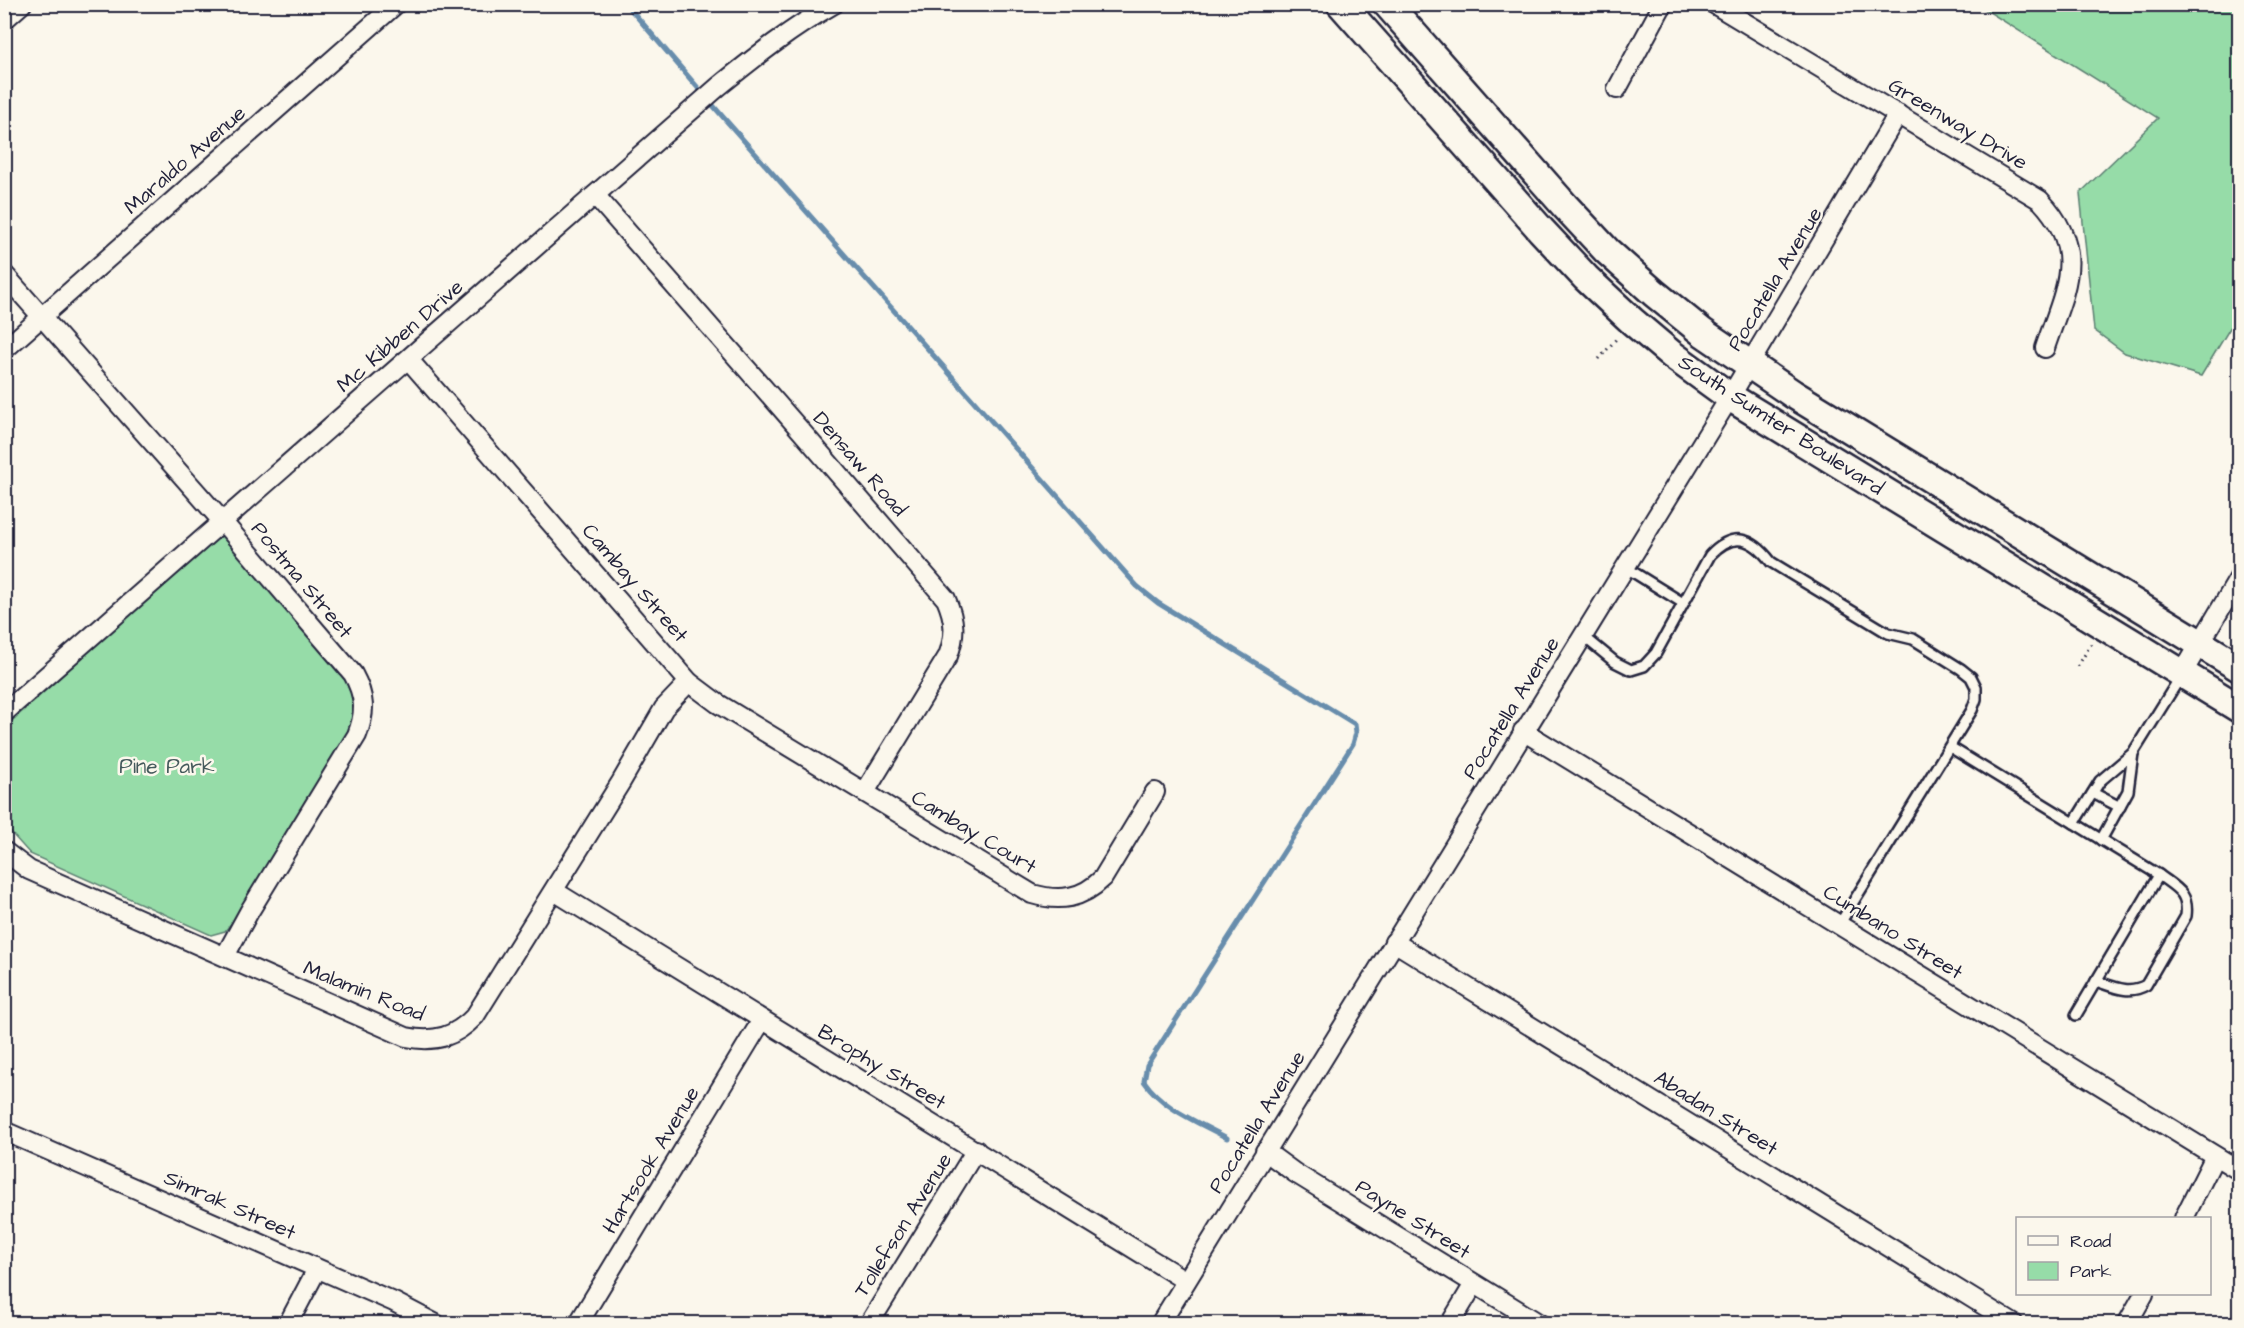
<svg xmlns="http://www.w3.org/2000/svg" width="2244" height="1328" font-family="'Architects Daughter',sans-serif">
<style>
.green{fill:#96dca8;stroke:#5c7f72;stroke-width:1.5}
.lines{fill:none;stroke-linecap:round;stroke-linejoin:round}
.stream{stroke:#678dac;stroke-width:5}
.lane-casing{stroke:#22223b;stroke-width:14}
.street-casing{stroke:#22223b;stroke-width:22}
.secondary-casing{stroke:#22223b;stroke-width:32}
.path{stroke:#22223b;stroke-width:3;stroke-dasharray:1.5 4.5;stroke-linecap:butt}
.lane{stroke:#fbf7ec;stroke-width:9}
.street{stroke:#fbf7ec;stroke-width:18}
.secondary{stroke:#fbf7ec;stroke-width:27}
.labels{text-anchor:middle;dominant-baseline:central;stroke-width:5;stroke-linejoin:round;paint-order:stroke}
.street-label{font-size:21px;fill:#22223b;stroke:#fbf7ec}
.park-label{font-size:21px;fill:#455a5c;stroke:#fbf7ec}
</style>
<rect width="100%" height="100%" fill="#fbf7ec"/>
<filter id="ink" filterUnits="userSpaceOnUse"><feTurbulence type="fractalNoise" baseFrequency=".0167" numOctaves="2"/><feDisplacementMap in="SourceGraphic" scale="12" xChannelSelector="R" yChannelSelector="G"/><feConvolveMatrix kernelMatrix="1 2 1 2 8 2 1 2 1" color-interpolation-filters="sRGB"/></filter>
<g filter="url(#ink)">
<g class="green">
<path d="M1978 5H2239V313L2201 376 2125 353 2094 330 2080 193 2158 118Z"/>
<path d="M221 532 348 682 357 707 355 724 233 921 225 931 211 935 30 854 5 826 4 728Z"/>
</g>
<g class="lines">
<path class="stream" d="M626 4 723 117 1137 586 1158 603 1355 724 1356 733 1353 744 1147 1065 1144 1081C1163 1109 1198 1122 1227 1138"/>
<defs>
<g id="lane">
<path d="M1625 567 1683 603"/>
<path d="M1582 635 1615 662 1631 670 1644 666 1656 653 1710 555C1733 531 1752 537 1771 562L1888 633 1913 639 1961 669 1971 677 1976 687V699L1972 710 1839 925"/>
<path d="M1950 747 2159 875C2176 888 2189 892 2186 916L2146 985C2129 995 2114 987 2096 981"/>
<path d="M2093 793 2120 807"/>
<path d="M2074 823 2100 781 2133 753 2181 676"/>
<path d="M2101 840 2128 791 2133 753"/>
<path d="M2076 1015 2159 875"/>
</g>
<g id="street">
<path d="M1714 4 2040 200C2089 251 2064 291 2045 348"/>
<path d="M4 20 22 4"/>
<path d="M1617 89 1663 4"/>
<path d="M595 195 802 432 946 599C955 620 956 634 948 656L865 792"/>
<path d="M4 274 222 521 353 674C365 696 366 712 357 735L249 912 225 956"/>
<path d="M4 350 396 4"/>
<path d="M409 360 689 682 717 703 1032 894C1060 902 1082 899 1103 878L1155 792"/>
<path d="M2182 674 2240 576"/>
<path d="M4 713 718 87C755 57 792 28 834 4"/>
<path d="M1523 731 2240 1171"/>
<path d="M4 851 29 870 406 1037C435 1043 455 1037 475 1016L621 782 664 708 689 682"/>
<path d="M554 891 1186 1281"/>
<path d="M1394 942 2014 1324"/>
<path d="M4 1131 394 1302 436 1324"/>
<path d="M1265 1151 1295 1173 1540 1324"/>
<path d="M2184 1218 2215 1156"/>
<path d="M288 1324 317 1269"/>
<path d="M578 1324 762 1020"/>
<path d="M869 1324 976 1150"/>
<path d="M1160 1324 1730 397 1898 114"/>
<path d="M1450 1324 1474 1284"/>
<path d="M2127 1324 2144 1294"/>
</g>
<g id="secondary">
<path d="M1341 4 1541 230 1586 278 1632 321 1671 354 1730 397 2240 709"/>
<path d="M1387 4 1565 206 1607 251 1654 293 1702 332 1793 394 2240 668"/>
</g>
</defs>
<use href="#lane" class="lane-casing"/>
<use href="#street" class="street-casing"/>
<use href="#secondary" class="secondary-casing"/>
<g class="path">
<path d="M1599 359 1617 338"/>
<path d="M2078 666 2091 644"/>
</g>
<use href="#lane" class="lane"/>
<use href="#street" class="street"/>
<use href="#secondary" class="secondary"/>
</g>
</g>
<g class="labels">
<g class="street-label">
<text transform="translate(1958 124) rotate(31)">Greenway Drive</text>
<text transform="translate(185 160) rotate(-41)">Maraldo Avenue</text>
<text transform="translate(1775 279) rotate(-59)">Pocatella Avenue</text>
<text transform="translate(400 336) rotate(-41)">Mc Kibben Drive</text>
<text transform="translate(1781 425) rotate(33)">South Sumter Boulevard</text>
<text transform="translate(860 464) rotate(49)">Densaw Road</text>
<text transform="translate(302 580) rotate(50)">Postma Street</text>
<text transform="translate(635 583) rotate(49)">Cambay Street</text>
<text transform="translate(1511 708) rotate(-58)">Pocatella Avenue</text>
<text transform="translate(974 832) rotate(31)">Cambay Court</text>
<text transform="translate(1893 932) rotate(32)">Cumbano Street</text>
<text transform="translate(364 991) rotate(22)">Malamin Road</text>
<text transform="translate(882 1067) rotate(31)">Brophy Street</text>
<text transform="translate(1716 1113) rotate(32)">Abadan Street</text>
<text transform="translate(1257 1122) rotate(-58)">Pocatella Avenue</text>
<text transform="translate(651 1160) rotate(-59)">Hartsook Avenue</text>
<text transform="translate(230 1205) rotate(24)">Simrak Street</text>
<text transform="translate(1413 1219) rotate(32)">Payne Street</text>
<text transform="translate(903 1225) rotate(-58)">Tollefson Avenue</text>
</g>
<g class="park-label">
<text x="167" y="766">Pine Park</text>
</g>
</g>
<rect width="2244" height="1328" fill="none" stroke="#fbf7ec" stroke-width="24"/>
<rect x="12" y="12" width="2220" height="1304" fill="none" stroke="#22223b" stroke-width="2" filter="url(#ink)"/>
<rect x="2016" y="1217" width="195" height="78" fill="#fbf7ec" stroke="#a4a2a5" stroke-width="1.5"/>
<rect x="2028" y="1236" width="30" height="9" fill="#fbf7ec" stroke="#a4a2a5" stroke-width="1.5"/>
<text x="2070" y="1247" font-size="18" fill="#22223b">Road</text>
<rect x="2028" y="1262" width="30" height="18" fill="#96dca8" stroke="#a4a2a5" stroke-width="1.5"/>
<text x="2070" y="1277" font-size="18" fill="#22223b">Park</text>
</svg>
